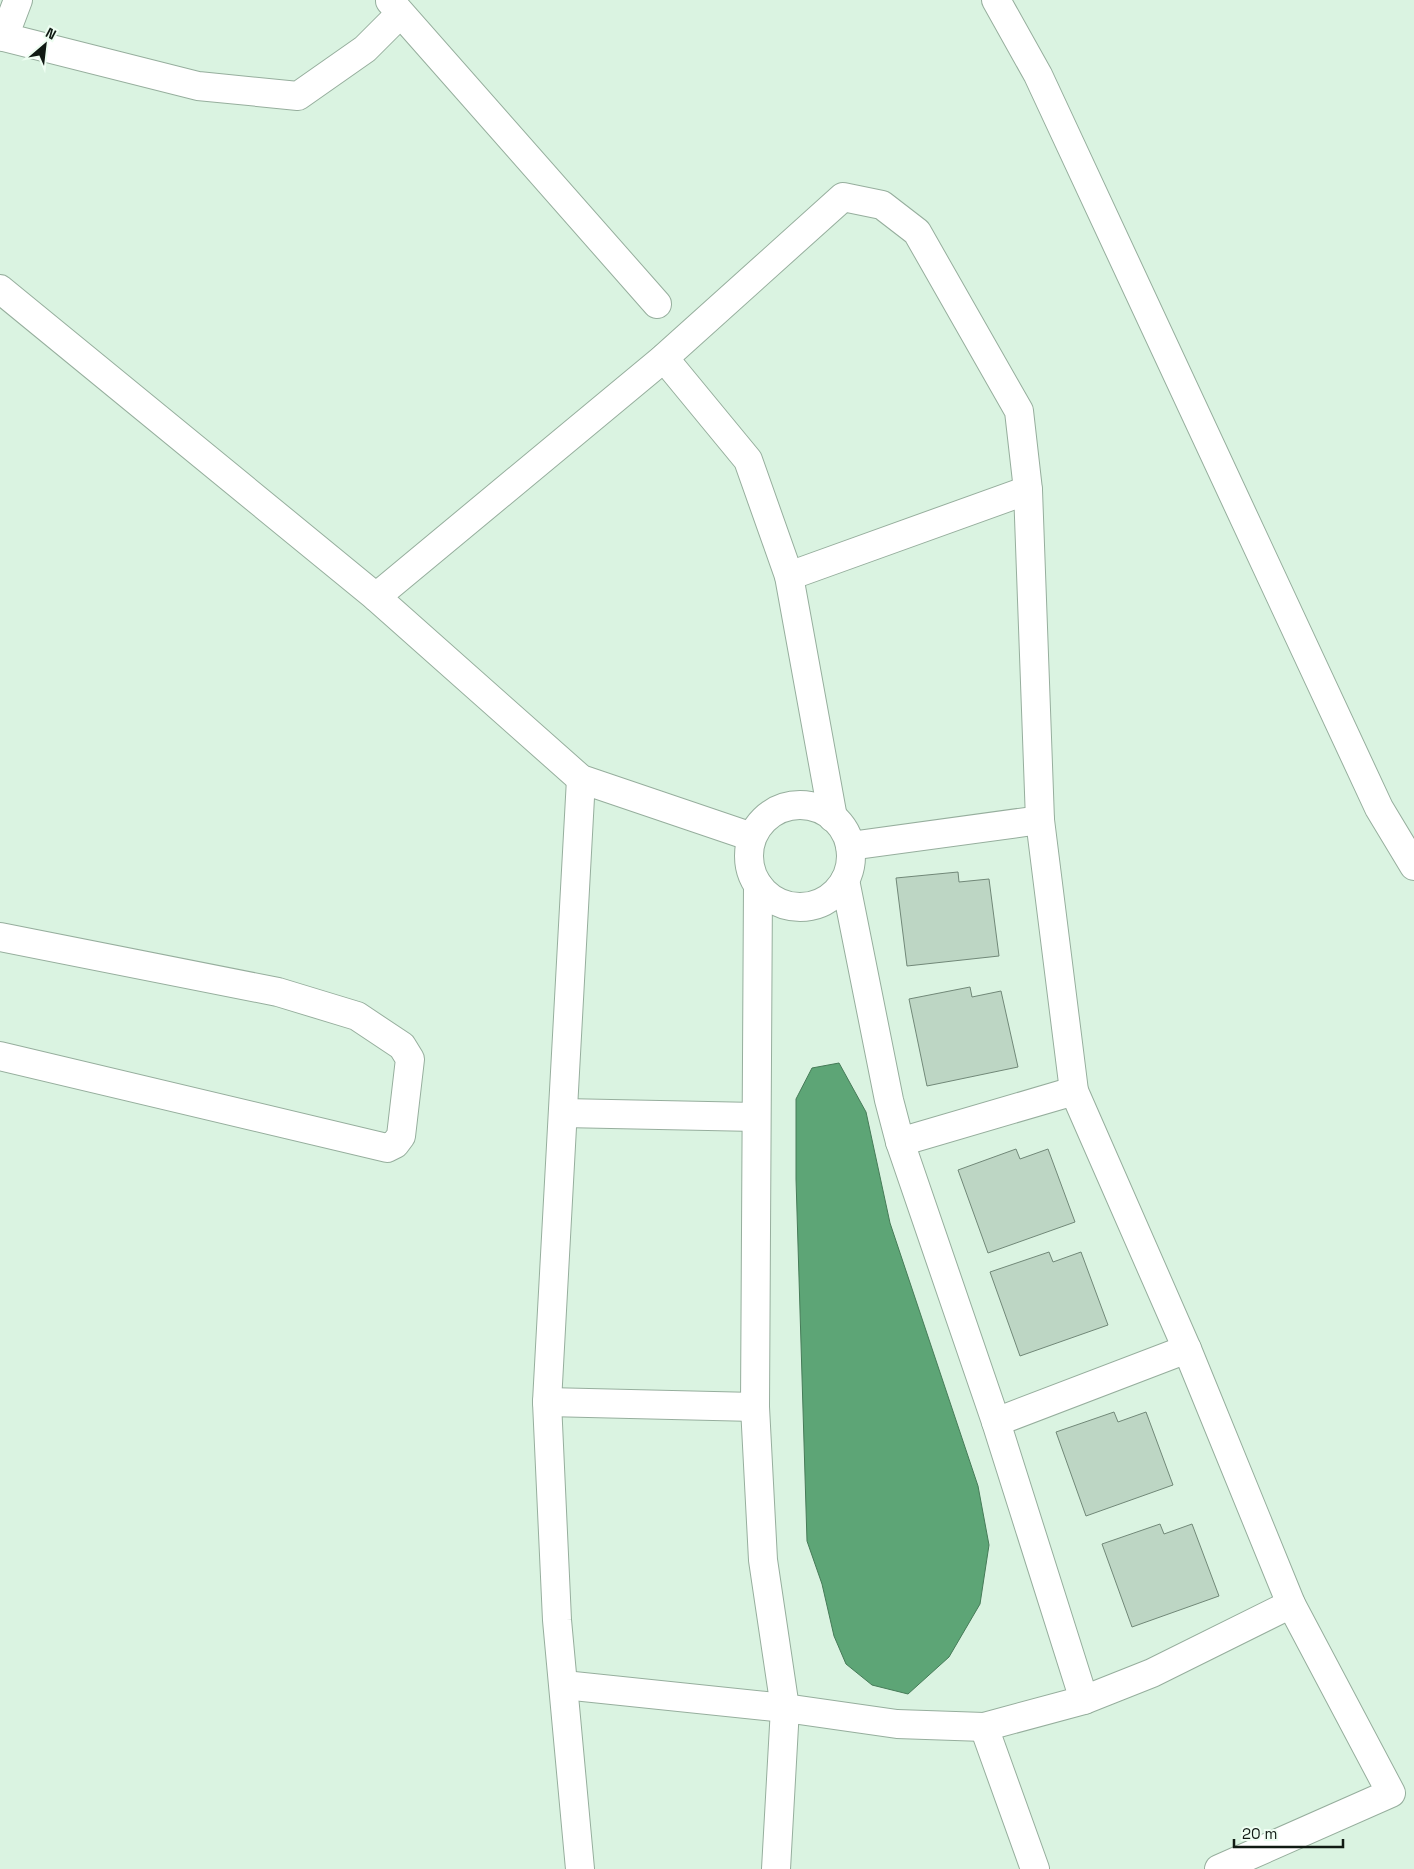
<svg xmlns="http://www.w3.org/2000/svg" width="1414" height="1869" font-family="'Space Grotesk',sans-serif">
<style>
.water{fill:#5da576;stroke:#467b58}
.building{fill:#bdd6c4;stroke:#718878}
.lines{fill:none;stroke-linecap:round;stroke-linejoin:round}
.minor-casing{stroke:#96ae9d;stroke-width:30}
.minor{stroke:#fff;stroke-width:28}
</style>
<rect width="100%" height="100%" fill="#daf3e1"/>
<path class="water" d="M839 1063 866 1112 890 1223 978 1486 989 1545 980 1604 949 1657 908 1694 872 1685 846 1664 834 1636 822 1584 807 1541 796 1179V1099L812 1068Z"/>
<g class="building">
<path d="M958 872 959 882 989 879 999 956 907 966 896 878Z"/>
<path d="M970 987 972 997 1001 991 1018 1067 927 1086 909 999Z"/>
<path d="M1016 1149 1020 1159 1048 1149 1075 1222 988 1253 958 1170Z"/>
<path d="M1049 1252 1053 1262 1081 1252 1108 1325 1020 1356 990 1272Z"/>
<path d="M1114 1412 1118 1422 1146 1412 1173 1485 1086 1516 1056 1432Z"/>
<path d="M1160 1524 1164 1534 1192 1524 1219 1596 1132 1627 1102 1544Z"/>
</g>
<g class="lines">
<defs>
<g id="minor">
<path d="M996 0 1038 75 1379 808 1414 866"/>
<path d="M390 1 657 304"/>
<path d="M0 36 198 86 298 96 365 49 400 14"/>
<path d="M4 37 18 0"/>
<path d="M0 289 376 597 581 779 752 837"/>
<path d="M664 358 748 460 789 576 833 818"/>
<path d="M789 576 1028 490"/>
<path d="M376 597 664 358 843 197 882 205 917 232 1019 411 1028 490 1040 820 1074 1091 1187 1349 1291 1604 1391 1793 1219 1869"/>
<circle cx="800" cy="856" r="51"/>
<path d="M850 846 1040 820"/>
<path d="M845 880 889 1100 900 1142 996 1422 1084 1700"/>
<path d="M758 885 755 1407 763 1560 785 1708 776 1869"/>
<path d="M0 937 278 992 357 1016 402 1046 410 1059 401 1136 395 1144 387 1148 0 1056"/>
<path d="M563 1113 756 1117"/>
<path d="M900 1142 1074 1091"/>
<path d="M547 1402 755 1407"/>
<path d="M996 1422 1187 1349"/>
<path d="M564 1685 785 1708 897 1724 984 1727 1084 1700 1152 1673 1291 1604"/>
<path d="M984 1727 1035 1869"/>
<path d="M580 1869 557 1620 547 1402 581 779"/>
</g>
</defs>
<use href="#minor" class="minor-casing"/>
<use href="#minor" class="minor"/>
</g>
<g transform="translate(45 45) rotate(28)" stroke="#eefef2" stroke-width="4" paint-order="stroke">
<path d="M0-4L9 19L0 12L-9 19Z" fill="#101a13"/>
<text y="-8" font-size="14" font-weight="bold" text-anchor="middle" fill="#101a13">N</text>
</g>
<path d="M1234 1839v8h109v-8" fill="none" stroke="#101a13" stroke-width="2.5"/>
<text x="1242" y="1839" font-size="15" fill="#101a13" stroke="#eefef2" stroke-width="4" paint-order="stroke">20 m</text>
</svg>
